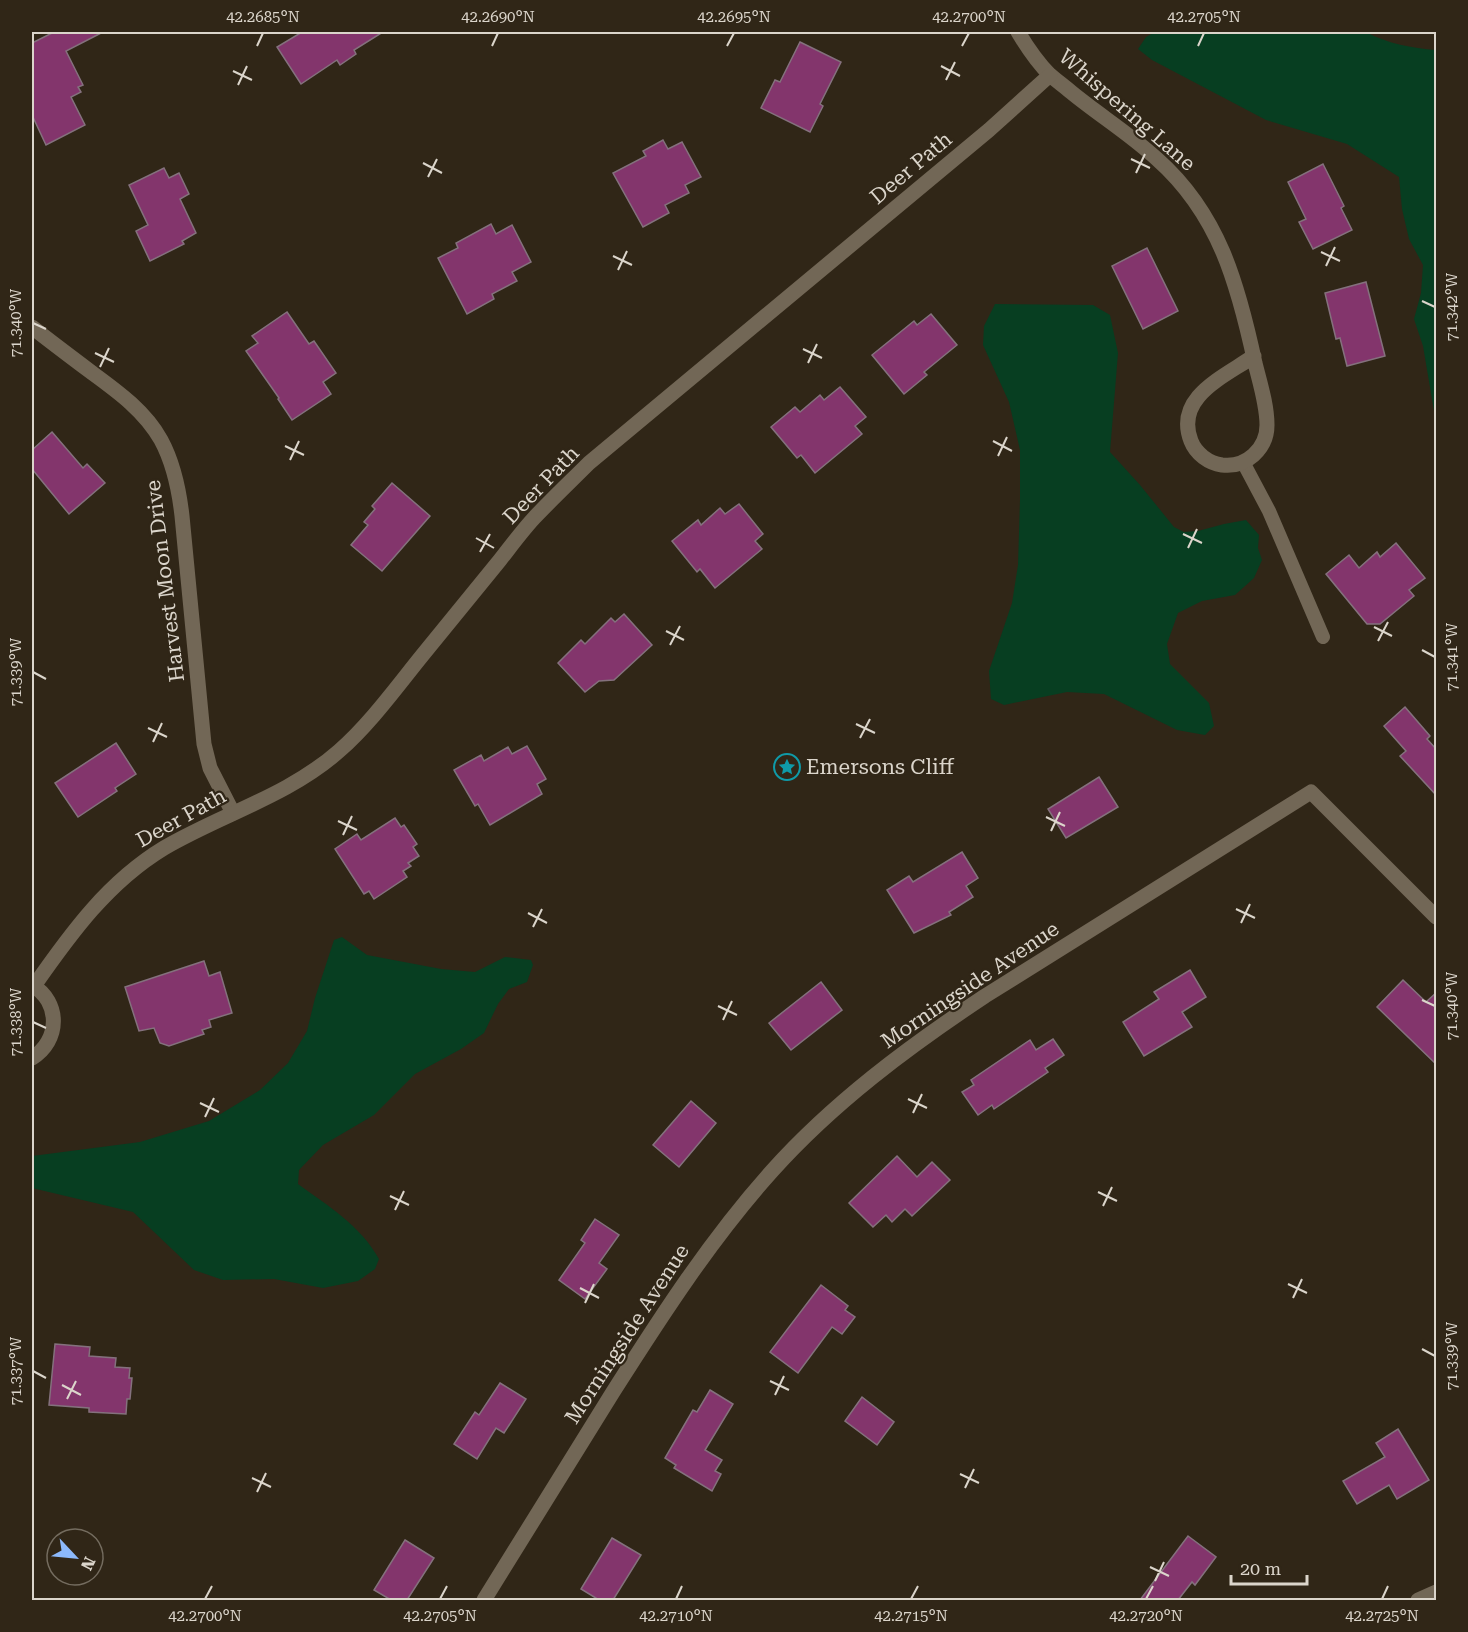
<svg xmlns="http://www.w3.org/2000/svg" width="1468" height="1632" font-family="'Roboto Serif',serif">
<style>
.green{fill:#073e21}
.building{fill:#83356c;stroke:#84717d;stroke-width:1.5}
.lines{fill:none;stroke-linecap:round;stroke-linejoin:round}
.lane{stroke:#726756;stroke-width:14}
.street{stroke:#726756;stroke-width:15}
.secondary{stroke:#726756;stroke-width:15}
.ticks{fill:none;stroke:#dbd5cb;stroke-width:2}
.labels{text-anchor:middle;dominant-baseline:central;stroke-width:4.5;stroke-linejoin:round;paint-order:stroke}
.street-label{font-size:21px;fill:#dbd5cb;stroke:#302617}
.poi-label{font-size:21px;fill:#dbd5cb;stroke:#302617;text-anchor:start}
.neatline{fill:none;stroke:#dbd5cb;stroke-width:2}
.ticks-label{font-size:15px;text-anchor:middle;fill:#dbd5cb}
</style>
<rect width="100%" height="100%" fill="#302617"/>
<g class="green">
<path d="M1155 32H1366C1388 44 1412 48 1436 50V413L1434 411 1423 346 1414 319 1421 293 1423 265 1409 239 1402 209 1399 177 1347 144 1266 120 1152 60 1138 49 1146 37Z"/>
<path d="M995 304 1093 305 1110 315 1118 353 1110 452 1140 485 1174 527 1184 532 1198 531 1224 524 1246 520 1259 535 1258 548 1262 560 1254 578 1235 595 1202 601 1178 613 1167 644 1170 664 1209 703 1214 726 1205 735 1177 730 1104 694 1067 692 1004 705 991 699 989 671 1012 603 1018 565 1020 500V450L1009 402 983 345 984 326Z"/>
<path d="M342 937 367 955 441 969 475 972 505 957 531 960 533 965 527 982 509 989 498 1004 484 1033 461 1049 415 1074 374 1115 323 1145 299 1170 298 1184C327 1205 361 1226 379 1259L375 1269 358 1281 323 1288 274 1279 223 1280 194 1270 133 1212 32 1188V1156L140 1142 209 1121 260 1090 288 1063 307 1031 315 998 334 940Z"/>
</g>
<g class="building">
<path d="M54 32H103L66 51 83 85 78 87 81 92 71 97 85 125 46 145 32 115V43Z"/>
<path d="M302 32H383L354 50 356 54 340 65 337 60 301 84 277 47Z"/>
<path d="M800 42 841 62 820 104 823 106 810 132 761 108 775 80 780 82Z"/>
<path d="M663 140 668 149 682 142 701 177 685 185 689 193 665 205 669 213 643 227 613 173 646 156 643 151Z"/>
<path d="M1323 164 1344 206 1341 208 1352 230 1313 249 1299 222 1306 219 1288 182Z"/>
<path d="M164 168 169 178 179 173 189 194 180 199 196 233 182 241 184 244 150 261 136 231 148 225 129 185Z"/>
<path d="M491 224 496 234 512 225 531 262 512 272 517 281 492 294 494 299 467 314 438 258 458 248 456 243Z"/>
<path d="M1147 248 1178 311 1143 329 1112 266Z"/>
<path d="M1366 282 1385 356 1347 366 1340 338 1336 339 1325 293Z"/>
<path d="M287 312 309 344 314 341 336 373 323 382 331 394 292 420 278 399 279 398 246 351 258 343 252 336Z"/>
<path d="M931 314 957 345 924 372 927 375 904 394 872 355 914 321 917 325Z"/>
<path d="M840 387 866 417 855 426 862 434 815 473 801 455 797 458 771 427 795 407 800 412 820 395 824 400Z"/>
<path d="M52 432 83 468 87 464 105 483 69 514 32 469V450Z"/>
<path d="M392 483 430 516 382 571 351 545 368 525 364 522 375 509 372 506Z"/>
<path d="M739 504 763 534 755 541 762 549 715 588 700 569 697 572 672 541 698 520 701 525 720 508 725 514Z"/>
<path d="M1396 543 1425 578 1409 590 1414 596 1380 624H1367L1326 574 1349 555 1359 568 1377 552 1380 557Z"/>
<path d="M624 614 652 645 614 680 599 681 585 692 558 663 581 640 585 644 611 618 615 622Z"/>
<path d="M1405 707 1430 736 1427 739 1437 750V796L1400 756 1406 751 1384 726Z"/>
<path d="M116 743 136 774 115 788 117 791 78 817 55 783Z"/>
<path d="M527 746 546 779 537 784 542 794 490 825 478 804 475 806 454 770 481 755 484 761 508 747 512 754Z"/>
<path d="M1099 777 1118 807 1066 838 1048 809Z"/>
<path d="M395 818 401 827 404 825 417 844 413 847 419 856 408 863 411 866 403 871 407 877 374 899 369 891 364 894 335 849 357 834 361 840Z"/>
<path d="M962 852 978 878 966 886 973 897 949 912 951 915 914 933 887 890 909 876 913 882Z"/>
<path d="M204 961 209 976 220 972 232 1013 209 1020 211 1027 202 1030 204 1034 169 1046 160 1043 154 1028 139 1031 125 987Z"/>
<path d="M1190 970 1206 997 1182 1012 1192 1027 1144 1056 1123 1022 1159 999 1154 992Z"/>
<path d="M1403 980 1426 1002 1437 992V1065L1377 1007Z"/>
<path d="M821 982 842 1010 791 1050 769 1023Z"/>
<path d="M1053 1039 1064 1055 1045 1068 1048 1072 994 1109 992 1105 978 1115 962 1092 974 1085 971 1080 1030 1040 1036 1050Z"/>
<path d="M691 1101 716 1123 679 1167 653 1145Z"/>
<path d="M897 1156 917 1177 932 1162 950 1180 912 1216 905 1209 892 1222 886 1215 873 1227 849 1203Z"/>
<path d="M595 1219 619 1235 599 1263 607 1269 585 1299 559 1280 585 1243 581 1240Z"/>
<path d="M821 1285 848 1306 845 1310 855 1317 842 1334 832 1327 798 1373 770 1352Z"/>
<path d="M55 1344 90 1347 89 1356 116 1358 115 1367 130 1368 129 1378H132L130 1399H127L126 1414 89 1412V1408L49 1405Z"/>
<path d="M500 1383 526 1399 504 1433 496 1428 477 1459 454 1444 475 1412 479 1415Z"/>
<path d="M710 1390 733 1404 705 1450 722 1460 715 1471 721 1474 712 1491 674 1468 676 1465 665 1458 693 1410 697 1412Z"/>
<path d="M862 1397 894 1422 877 1445 845 1421Z"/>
<path d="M1398 1429 1429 1480 1397 1499 1389 1485 1357 1504 1343 1481 1385 1457 1376 1443Z"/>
<path d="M1188 1536 1216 1557 1195 1585 1192 1582 1178 1600H1140Z"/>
<path d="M612 1538 641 1555 613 1600H599L581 1589Z"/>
<path d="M405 1540 434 1558 407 1600H391L374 1590Z"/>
</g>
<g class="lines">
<path class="lane" d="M1243 462 1269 511 1323 637"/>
<g class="street">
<path d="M1018 32C1027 47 1037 62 1050 75 1057 81 1064 86 1071 92 1099 115 1130 134 1157 159 1219 214 1238 284 1255 363 1260 383 1267 405 1267 425 1267 449 1246 468 1222 465 1209 463 1196 454 1191 441 1174 397 1224 377 1254 356"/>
<path d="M32 327C51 342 71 357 91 372 117 391 145 411 161 440 174 464 179 489 182 516L204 744 210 768 233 813"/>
<path d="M32 985C61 1002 60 1041 32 1058"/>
<path d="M34 986C71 933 108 882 164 848 222 814 288 796 339 751 371 723 398 685 425 652 450 621 475 591 500 560 511 546 522 531 534 518 552 499 571 481 589 463L989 130 1050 75"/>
<path d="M484 1600C527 1531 570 1462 613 1392 662 1315 711 1239 772 1171 833 1103 908 1047 985 996L1311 792 1436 917"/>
</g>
<path class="secondary" d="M1418 1600 1436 1592"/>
</g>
<path class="ticks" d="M257 46 263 33M492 46 498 33M727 46 734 33M962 46 969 33M1198 46 1204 33M941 66 960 76M233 71 252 80M946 80 955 62M238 85 247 66M1131 159 1150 168M423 163 442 173M1136 173 1145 154M428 177 437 159M1321 252 1340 261M613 256 632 265M1326 266 1335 247M618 270 627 251M1422 301 1435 307M33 323 46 329M803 349 822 358M95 353 114 362M808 363 817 344M100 367 109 348M993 441 1012 451M285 446 304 455M998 456 1007 437M290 460 299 441M1183 534 1202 543M476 538 494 548M1188 548 1197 529M480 552 490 534M1374 627 1392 636M666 631 684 640M1378 641 1388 622M670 645 680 626M1422 650 1435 657M33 672 46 679M856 724 875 733M148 728 167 737M860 738 870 719M153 742 162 723M1046 817 1065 826M338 821 357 830M1051 831 1060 812M343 835 352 816M1236 909 1255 918M528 913 547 923M1241 923 1250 904M533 927 542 909M1422 1000 1435 1006M718 1006 737 1015M723 1020 732 1001M33 1022 46 1028M908 1099 927 1108M200 1103 219 1112M913 1113 922 1094M205 1117 214 1098M1098 1192 1117 1201M390 1196 409 1205M1103 1206 1112 1187M395 1210 404 1191M1288 1284 1307 1293M580 1288 599 1298M1293 1298 1302 1279M585 1303 594 1284M1422 1349 1435 1356M33 1371 46 1378M770 1381 789 1390M62 1385 81 1395M775 1395 784 1376M67 1399 76 1381M960 1474 979 1483M252 1478 271 1487M965 1488 974 1469M257 1492 266 1473M1150 1567 1169 1576M1155 1581 1164 1562M205 1599 212 1586M440 1599 447 1586M676 1599 682 1586M911 1599 918 1586M1146 1599 1153 1586M1382 1599 1388 1586"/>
<defs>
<symbol id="sight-ring" viewBox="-11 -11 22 22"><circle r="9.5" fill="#302617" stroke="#0f9aa8" stroke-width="1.5"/><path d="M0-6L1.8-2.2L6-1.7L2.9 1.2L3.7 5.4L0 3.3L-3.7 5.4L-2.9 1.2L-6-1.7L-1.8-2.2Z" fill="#0f9aa8"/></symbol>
</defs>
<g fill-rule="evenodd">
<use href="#sight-ring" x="772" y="752" width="30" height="30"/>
</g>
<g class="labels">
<g class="street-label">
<text transform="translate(1127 110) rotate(41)">Whispering Lane</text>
<text transform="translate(911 168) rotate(-40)">Deer Path</text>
<text transform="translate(541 485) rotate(-46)">Deer Path</text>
<text transform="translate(165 581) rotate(-97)">Harvest Moon Drive</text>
<text transform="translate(181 818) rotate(-29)">Deer Path</text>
<text transform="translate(970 985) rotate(-34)">Morningside Avenue</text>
<text transform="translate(627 1334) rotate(-57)">Morningside Avenue</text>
</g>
<g class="poi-label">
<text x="806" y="767">Emersons Cliff</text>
</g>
</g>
<rect width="1468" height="1632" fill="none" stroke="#302617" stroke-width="66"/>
<g transform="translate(75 1557) rotate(116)"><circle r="28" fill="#302617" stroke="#746c5f" stroke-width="1.5"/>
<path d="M0-4.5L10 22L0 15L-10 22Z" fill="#8cb9fc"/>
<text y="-9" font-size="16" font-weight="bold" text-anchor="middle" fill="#dbd5cb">N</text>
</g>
<path d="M1231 1575v9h76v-9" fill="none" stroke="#dbd5cb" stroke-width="3"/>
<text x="1240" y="1575" font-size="18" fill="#dbd5cb" stroke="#302617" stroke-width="4.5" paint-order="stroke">20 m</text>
<rect x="33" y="33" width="1402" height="1566" class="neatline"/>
<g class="ticks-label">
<text x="263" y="22">42.2685°N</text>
<text x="498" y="22">42.2690°N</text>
<text x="734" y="22">42.2695°N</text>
<text x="969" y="22">42.2700°N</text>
<text x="1204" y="22">42.2705°N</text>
<text transform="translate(1452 307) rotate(-90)" y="5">71.342°W</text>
<text transform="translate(16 323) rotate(-90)" y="5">71.340°W</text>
<text transform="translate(1452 657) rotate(-90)" y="5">71.341°W</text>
<text transform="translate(16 672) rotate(-90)" y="5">71.339°W</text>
<text transform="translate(1452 1006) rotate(-90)" y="5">71.340°W</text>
<text transform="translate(16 1022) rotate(-90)" y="5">71.338°W</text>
<text transform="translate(1452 1356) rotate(-90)" y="5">71.339°W</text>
<text transform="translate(16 1371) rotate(-90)" y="5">71.337°W</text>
<text x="205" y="1621">42.2700°N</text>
<text x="440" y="1621">42.2705°N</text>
<text x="676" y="1621">42.2710°N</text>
<text x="911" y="1621">42.2715°N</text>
<text x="1146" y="1621">42.2720°N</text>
<text x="1382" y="1621">42.2725°N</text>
</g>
</svg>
